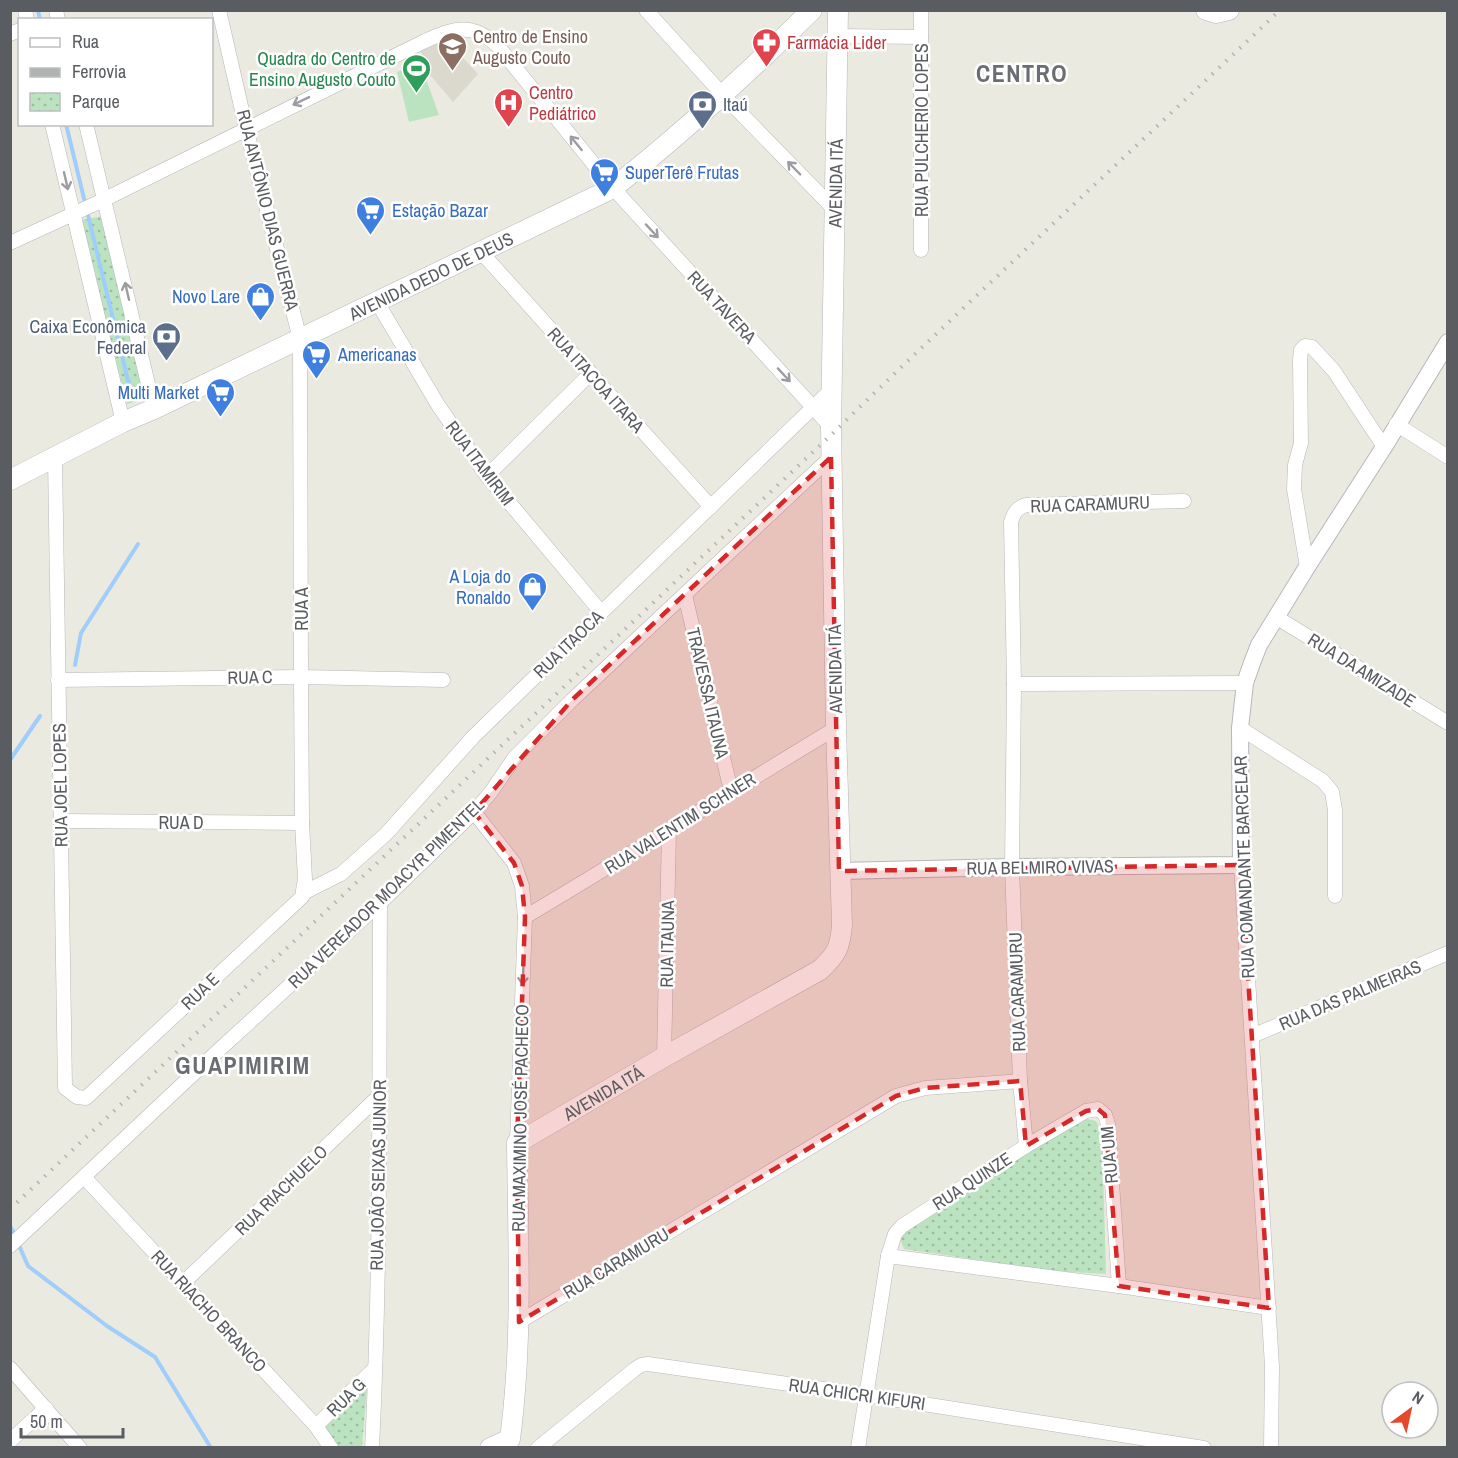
<svg xmlns="http://www.w3.org/2000/svg" width="1458" height="1458" font-family="'Archivo Narrow',sans-serif">
<style>
.education{fill:#dbd9ce}
.park{fill:url(#park-dots)}
.pitch{fill:#bce3bf}
.lines{fill:none;stroke-linecap:round;stroke-linejoin:round}
.stream{stroke:#9fcdfc;stroke-width:4}
.minor-casing{stroke:#b6b7bc;stroke-width:15}
.tertiary-casing{stroke:#b6b7bc;stroke-width:18}
.secondary-casing{stroke:#b4b6bc;stroke-width:21}
.minor{stroke:#fff;stroke-width:14}
.tertiary{stroke:#fff;stroke-width:16}
.secondary{stroke:#fff;stroke-width:20}
.rail{stroke:#b1b2b2;stroke-width:4;stroke-dasharray:1.5 8;stroke-linecap:butt}
.oneway{stroke:#9b9da0}
.marked{fill:#d62828;fill-opacity:0.2;stroke:#d62828;stroke-width:4.5;stroke-dasharray:12 8;stroke-linejoin:round}
.labels{text-anchor:middle;dominant-baseline:central;stroke-width:5;stroke-linejoin:round;paint-order:stroke}
.education-label{font-size:18px;fill:#785e54;stroke:#fff;text-anchor:start}
.health-label{font-size:18px;fill:#be3a42;stroke:#fff;text-anchor:start}
.leisure-label{font-size:18px;fill:#27864d;stroke:#fff;text-anchor:end}
.service-label{font-size:18px;fill:#4e5e75;stroke:#fff;text-anchor:start}
.street-label{font-size:18px;fill:#595c60;stroke:#fff}
.shop-label{font-size:18px;fill:#366cbe;stroke:#fff;text-anchor:start}
.district-label{font-size:24px;font-weight:bold;letter-spacing:1.5px;fill:#6a6d72;stroke:#fff}
</style>
<defs>
<pattern id="park-dots" width="8" height="8" patternUnits="userSpaceOnUse" patternTransform="scale(1.5)"><rect width="8" height="8" fill="#bce3bf"/><path d="M2 2h.1M6 6h.1" fill="none" stroke="#9cbb9f" stroke-width="1.8" stroke-linecap="round"/></pattern>
</defs>
<rect width="100%" height="100%" fill="#ebeae0"/>
<path class="education" d="M447 40 478 74 453 102 426 70 430 66 420 51Z"/>
<g class="park">
<path d="M103 216 145 399 127 404 81 220Z"/>
<path d="M1088 1119 1096 1121 1102 1131 1106 1274 1053 1271 904 1249 900 1239 909 1227 1081 1120Z"/>
<path d="M367 1387 362 1447H335L321 1431Z"/>
</g>
<path class="pitch" d="M411 67 422 68 439 115 409 122 397 72Z"/>
<g class="lines">
<g class="stream">
<path d="M38 10 40 20"/>
<path d="M66 124 131 393"/>
<path d="M75 665 81 633 138 544"/>
<path d="M10 760 40 716"/>
<path d="M10 1226 15 1236"/>
<path d="M18 1243 28 1266 107 1326 155 1357 211 1448"/>
</g>
<defs>
<g id="minor">
<path d="M25 10 27 20"/>
<path d="M56 10 58 20"/>
<path d="M646 10 723 95 835 210"/>
<path d="M10 34 20 30"/>
<path d="M839 36 921 37"/>
<path d="M52 124 123 422"/>
<path d="M86 124 154 409"/>
<path d="M10 243 99 202 425 41C454 28 471 22 497 45L613 188 831 427"/>
<path d="M921 250V10"/>
<path d="M481 252 711 507"/>
<path d="M377 302 438 405 487 476 601 612"/>
<path d="M1396 424 1448 457"/>
<path d="M55 458 65 1088 77 1097 86 1098 302 897 305 879 302 823 301 677 300 339 246 128 219 10"/>
<path d="M487 476 591 373"/>
<path d="M1307 567 1294 489 1295 465 1301 443 1300 360 1301 350 1305 346 1312 347 1334 371 1384 447"/>
<path d="M685 595 731 791"/>
<path d="M1276 617 1448 723"/>
<path d="M58 680 301 677 443 680"/>
<path d="M1014 684 1245 683"/>
<path d="M1240 728 1323 781 1332 792 1335 810V896"/>
<path d="M474 812 514 863 522 886 525 917 517 1143"/>
<path d="M61 821 302 823"/>
<path d="M1241 865 1272 1366 1271 1448"/>
<path d="M303 893 341 874 386 834 474 736 832 389"/>
<path d="M525 917C629 855 732 791 836 728"/>
<path d="M1252 1036 1448 953"/>
<path d="M664 1057 669 831"/>
<path d="M1026 1146 1086 1111 1098 1109 1105 1115 1108 1124 1119 1286"/>
<path d="M84 1177 316 1426 331 1448"/>
<path d="M10 1246 220 1049 380 903 474 812 491 792 515 757 572 700 831 457"/>
<path d="M888 1256 1119 1286 1269 1308"/>
<path d="M183 1283 379 1096"/>
<path d="M519 1322 896 1096 925 1088 1020 1081 1012 867 1014 684 1011 522C1014 513 1016 508 1026 505L1184 501"/>
<path d="M10 1368 80 1448"/>
<path d="M316 1426 375 1368"/>
<path d="M10 1441 46 1408"/>
<path d="M372 1448C381 1266 379 1084 380 903"/>
<path d="M538 1448 635 1369 641 1365 648 1364 866 1395 1204 1448"/>
<path d="M858 1448 888 1256 895 1234 902 1226 1026 1146 1020 1081"/>
</g>
<path id="tertiary" d="M839 871 1012 867 1241 865 1240 728 1245 683 1252 663 1259 645 1307 567 1384 447 1448 342"/>
<g id="secondary">
<path d="M1206 10 1216 13 1229 10"/>
<path id="s1" d="M10 480 123 422 154 409 613 188C683 133 748 73 812 10"/>
<path id="s2" d="M490 1448 510 1439C523 1341 518 1242 517 1143L664 1057 820 970C837 954 840 948 842 925L836 728 831 427 838 10"/>
</g>
</defs>
<use href="#minor" class="minor-casing"/>
<use href="#tertiary" class="tertiary-casing"/>
<use href="#secondary" class="secondary-casing"/>
<use href="#minor" class="minor"/>
<use href="#tertiary" class="tertiary"/>
<use href="#secondary" class="secondary"/>
<path class="rail" d="M10 1209 831 435C979 291 1131 152 1280 10"/>
</g>
<defs><path id="oneway-shaft" d="M-6 0H5M1.5-3L5.5 0L1.5 3" fill="none" stroke-width="1.6" stroke-linecap="round" stroke-linejoin="round" transform="scale(1.5)"/></defs>
<g class="oneway">
<use href="#oneway-shaft" transform="translate(301 101) rotate(154)"/>
<use href="#oneway-shaft" transform="translate(576 143) rotate(-129)"/>
<use href="#oneway-shaft" transform="translate(794 168) rotate(-134)"/>
<use href="#oneway-shaft" transform="translate(66 181) rotate(77)"/>
<use href="#oneway-shaft" transform="translate(652 231) rotate(47)"/>
<use href="#oneway-shaft" transform="translate(127 291) rotate(-103)"/>
<use href="#oneway-shaft" transform="translate(784 375) rotate(47)"/>
<use href="#oneway-shaft" transform="translate(523 976) rotate(92)"/>
</g>
<path class="marked" d="M831 457 839 871 1241 865 1269 1308 1119 1286 1105 1115 1098 1109 1086 1111 1026 1146 1020 1081 925 1088 896 1096 519 1322 517 1143 525 917 522 886 514 863 474 812 572 700Z"/>
<defs>
<symbol id="pharmacy-pin" viewBox="-11 -11 22 30"><path d="M0 17L-7.5 6A9.5 9.5 0 1 1 7.5 6Z" fill="#e0444e" stroke="#fff"/><path d="M-2-6h4v4h4v4h-4v4h-4v-4h-4v-4h4Z" fill="#fff"/></symbol>
<symbol id="school-pin" viewBox="-11 -11 22 30"><path d="M0 17L-7.5 6A9.5 9.5 0 1 1 7.5 6Z" fill="#8d6e63" stroke="#fff"/><path d="M0-5L7-2L0 1L-7-2ZM-4 1L0 2.5L4 1V4Q0 6-4 4Z" fill="#fff"/></symbol>
<symbol id="stadium-pin" viewBox="-11 -11 22 30"><path d="M0 17L-7.5 6A9.5 9.5 0 1 1 7.5 6Z" fill="#2e9e5b" stroke="#fff"/><path d="M0-5a6.5 5 0 1 0 0 10a6.5 5 0 1 0 0-10ZM-3.5-1.8h7v3.6h-7Z" fill="#fff"/></symbol>
<symbol id="hospital-pin" viewBox="-11 -11 22 30"><path d="M0 17L-7.5 6A9.5 9.5 0 1 1 7.5 6Z" fill="#e0444e" stroke="#fff"/><path d="M-5-5h3v3.5h4V-5h3V5h-3V1.5h-4V5h-3Z" fill="#fff"/></symbol>
<symbol id="bank-pin" viewBox="-11 -11 22 30"><path d="M0 17L-7.5 6A9.5 9.5 0 1 1 7.5 6Z" fill="#5c6f8a" stroke="#fff"/><path d="M-6-4H6V4H-6ZM0-2.3a2.3 2.3 0 1 0 0 4.6a2.3 2.3 0 1 0 0-4.6Z" fill="#fff"/></symbol>
<symbol id="supermarket-pin" viewBox="-11 -11 22 30"><path d="M0 17L-7.5 6A9.5 9.5 0 1 1 7.5 6Z" fill="#3f7fe0" stroke="#fff"/><path d="M-6-5.5h2.5l.6 2H6L4.5 2H-2.5L-4.4-4H-6ZM-1.5 3.2a1.3 1.3 0 1 0 .1 0ZM3 3.2a1.3 1.3 0 1 0 .1 0Z" fill="#fff"/></symbol>
<symbol id="shop-pin" viewBox="-11 -11 22 30"><path d="M0 17L-7.5 6A9.5 9.5 0 1 1 7.5 6Z" fill="#3f7fe0" stroke="#fff"/><path d="M-5-2.5h2.3a2.7 3.5 0 0 1 5.4 0H5L5.5 6h-11ZM-1.5-2.5h3a1.5 2.3 0 0 0-3 0Z" fill="#fff"/></symbol>
</defs>
<g fill-rule="evenodd">
<use href="#pharmacy-pin" x="750" y="26" width="33" height="45"/>
<use href="#school-pin" x="436" y="30" width="33" height="45"/>
<use href="#stadium-pin" x="400" y="52" width="33" height="45"/>
<use href="#hospital-pin" x="492" y="86" width="33" height="45"/>
<use href="#bank-pin" x="686" y="88" width="33" height="45"/>
<use href="#supermarket-pin" x="588" y="156" width="33" height="45"/>
<use href="#supermarket-pin" x="354" y="194" width="33" height="45"/>
<use href="#shop-pin" x="244" y="280" width="33" height="45"/>
<use href="#bank-pin" x="150" y="320" width="33" height="45"/>
<use href="#supermarket-pin" x="300" y="338" width="33" height="45"/>
<use href="#supermarket-pin" x="204" y="376" width="33" height="45"/>
<use href="#shop-pin" x="516" y="570" width="33" height="45"/>
</g>
<g class="labels">
<g class="education-label">
<text x="473" y="36">Centro de Ensino<tspan x="473" dy="21">Augusto Couto</tspan></text>
</g>
<g class="health-label">
<text x="787" y="42">Farmácia Lider</text>
<text x="529" y="92">Centro<tspan x="529" dy="21">Pediátrico</tspan></text>
</g>
<g class="leisure-label">
<text x="396" y="58">Quadra do Centro de<tspan x="396" dy="21">Ensino Augusto Couto</tspan></text>
</g>
<g class="service-label">
<text x="723" y="104">Itaú</text>
<text x="146" y="326" text-anchor="end">Caixa Econômica<tspan x="146" dy="21">Federal</tspan></text>
</g>
<g class="street-label">
<text transform="translate(921 130) rotate(-90)">RUA PULCHERIO LOPES</text>
<text stroke="none"><textPath href="#s2" startOffset="1461">AVENIDA ITÁ</textPath></text>
<text transform="translate(268 210) rotate(76)">RUA ANTÔNIO DIAS GUERRA</text>
<text stroke="none"><textPath href="#s1" startOffset="468">AVENIDA DEDO DE DEUS</textPath></text>
<text transform="translate(722 307) rotate(47)">RUA TAVERA</text>
<text transform="translate(596 380) rotate(48)">RUA ITACOA ITARA</text>
<text transform="translate(480 463) rotate(53)">RUA ITAMIRIM</text>
<text transform="translate(1090 504) rotate(-2)">RUA CARAMURU</text>
<text transform="translate(301 609) rotate(-90)">RUA A</text>
<text transform="translate(568 644) rotate(-44)">RUA ITAOCA</text>
<text transform="translate(835 669) rotate(-91)">AVENIDA ITÁ</text>
<text transform="translate(1362 670) rotate(32)">RUA DA AMIZADE</text>
<text transform="translate(250 677) rotate(-1)">RUA C</text>
<text transform="translate(708 693) rotate(77)">TRAVESSA ITAUNA</text>
<text transform="translate(60 785) rotate(-91)">RUA JOEL LOPES</text>
<text x="181" y="822">RUA D</text>
<text transform="translate(680 823) rotate(-32)">RUA VALENTIM SCHNER</text>
<text transform="translate(1040 867) rotate(-1)">RUA BELMIRO VIVAS</text>
<text transform="translate(1244 867) rotate(-92)">RUA COMANDANTE BARCELAR</text>
<text transform="translate(386 893) rotate(-44)">RUA VEREADOR MOACYR PIMENTEL</text>
<text transform="translate(667 944) rotate(-89)">RUA ITAUNA</text>
<text transform="translate(200 991) rotate(-44)">RUA E</text>
<text transform="translate(1017 992) rotate(-92)">RUA CARAMURU</text>
<text transform="translate(1350 995) rotate(-23)">RUA DAS PALMEIRAS</text>
<text stroke="none"><textPath href="#s2" startOffset="418">AVENIDA ITÁ</textPath></text>
<text transform="translate(520 1118) rotate(-89)">RUA MAXIMINO JOSÉ PACHECO</text>
<text transform="translate(1109 1155) rotate(-95)">RUA UM</text>
<text transform="translate(378 1175) rotate(-89)">RUA JOÃO SEIXAS JUNIOR</text>
<text transform="translate(972 1181) rotate(-33)">RUA QUINZE</text>
<text transform="translate(281 1190) rotate(-44)">RUA RIACHUELO</text>
<text transform="translate(616 1263) rotate(-31)">RUA CARAMURU</text>
<text transform="translate(209 1311) rotate(47)">RUA RIACHO BRANCO</text>
<text transform="translate(857 1394) rotate(8)">RUA CHICRI KIFURI</text>
<text transform="translate(346 1397) rotate(-45)">RUA G</text>
</g>
<g class="shop-label">
<text x="625" y="172">SuperTerê Frutas</text>
<text x="392" y="210">Estação Bazar</text>
<text x="240" y="296" text-anchor="end">Novo Lare</text>
<text x="338" y="354">Americanas</text>
<text x="199" y="392" text-anchor="end">Multi Market</text>
<text x="511" y="576" text-anchor="end">A Loja do<tspan x="511" dy="21">Ronaldo</tspan></text>
</g>
<g class="district-label">
<text x="1022" y="73">CENTRO</text>
<text x="243" y="1065">GUAPIMIRIM</text>
</g>
</g>
<rect width="1458" height="1458" fill="none" stroke="#595c60" stroke-width="24"/>
<rect x="18" y="18" width="195" height="108" fill="#ffffff" stroke="#bdbebf" stroke-width="1.5"/>
<rect x="30" y="38" width="30" height="9" fill="#ffffff" stroke="#bdbebf" stroke-width="1.5"/>
<text x="72" y="48" font-size="18" fill="#595c60">Rua</text>
<rect x="30" y="68" width="30" height="9" fill="#b1b2b2" stroke="#bdbebf" stroke-width="1.5"/>
<text x="72" y="78" font-size="18" fill="#595c60">Ferrovia</text>
<rect x="30" y="93" width="30" height="18" fill="url(#park-dots)" stroke="#bdbebf" stroke-width="1.5"/>
<text x="72" y="108" font-size="18" fill="#595c60">Parque</text>
<g transform="translate(1410 1410) rotate(33)"><circle r="28" fill="#ffffff" stroke="#bdbebf" stroke-width="1.5"/>
<path d="M0-4.5L10 22L0 15L-10 22Z" fill="#e2492f"/>
<text y="-9" font-size="16" font-weight="bold" text-anchor="middle" fill="#595c60">N</text>
</g>
<path d="M21 1428v9h102v-9" fill="none" stroke="#595c60" stroke-width="3"/>
<text x="30" y="1428" font-size="18" fill="#595c60" stroke="#ffffff" stroke-width="4.5" paint-order="stroke">50 m</text>
</svg>
